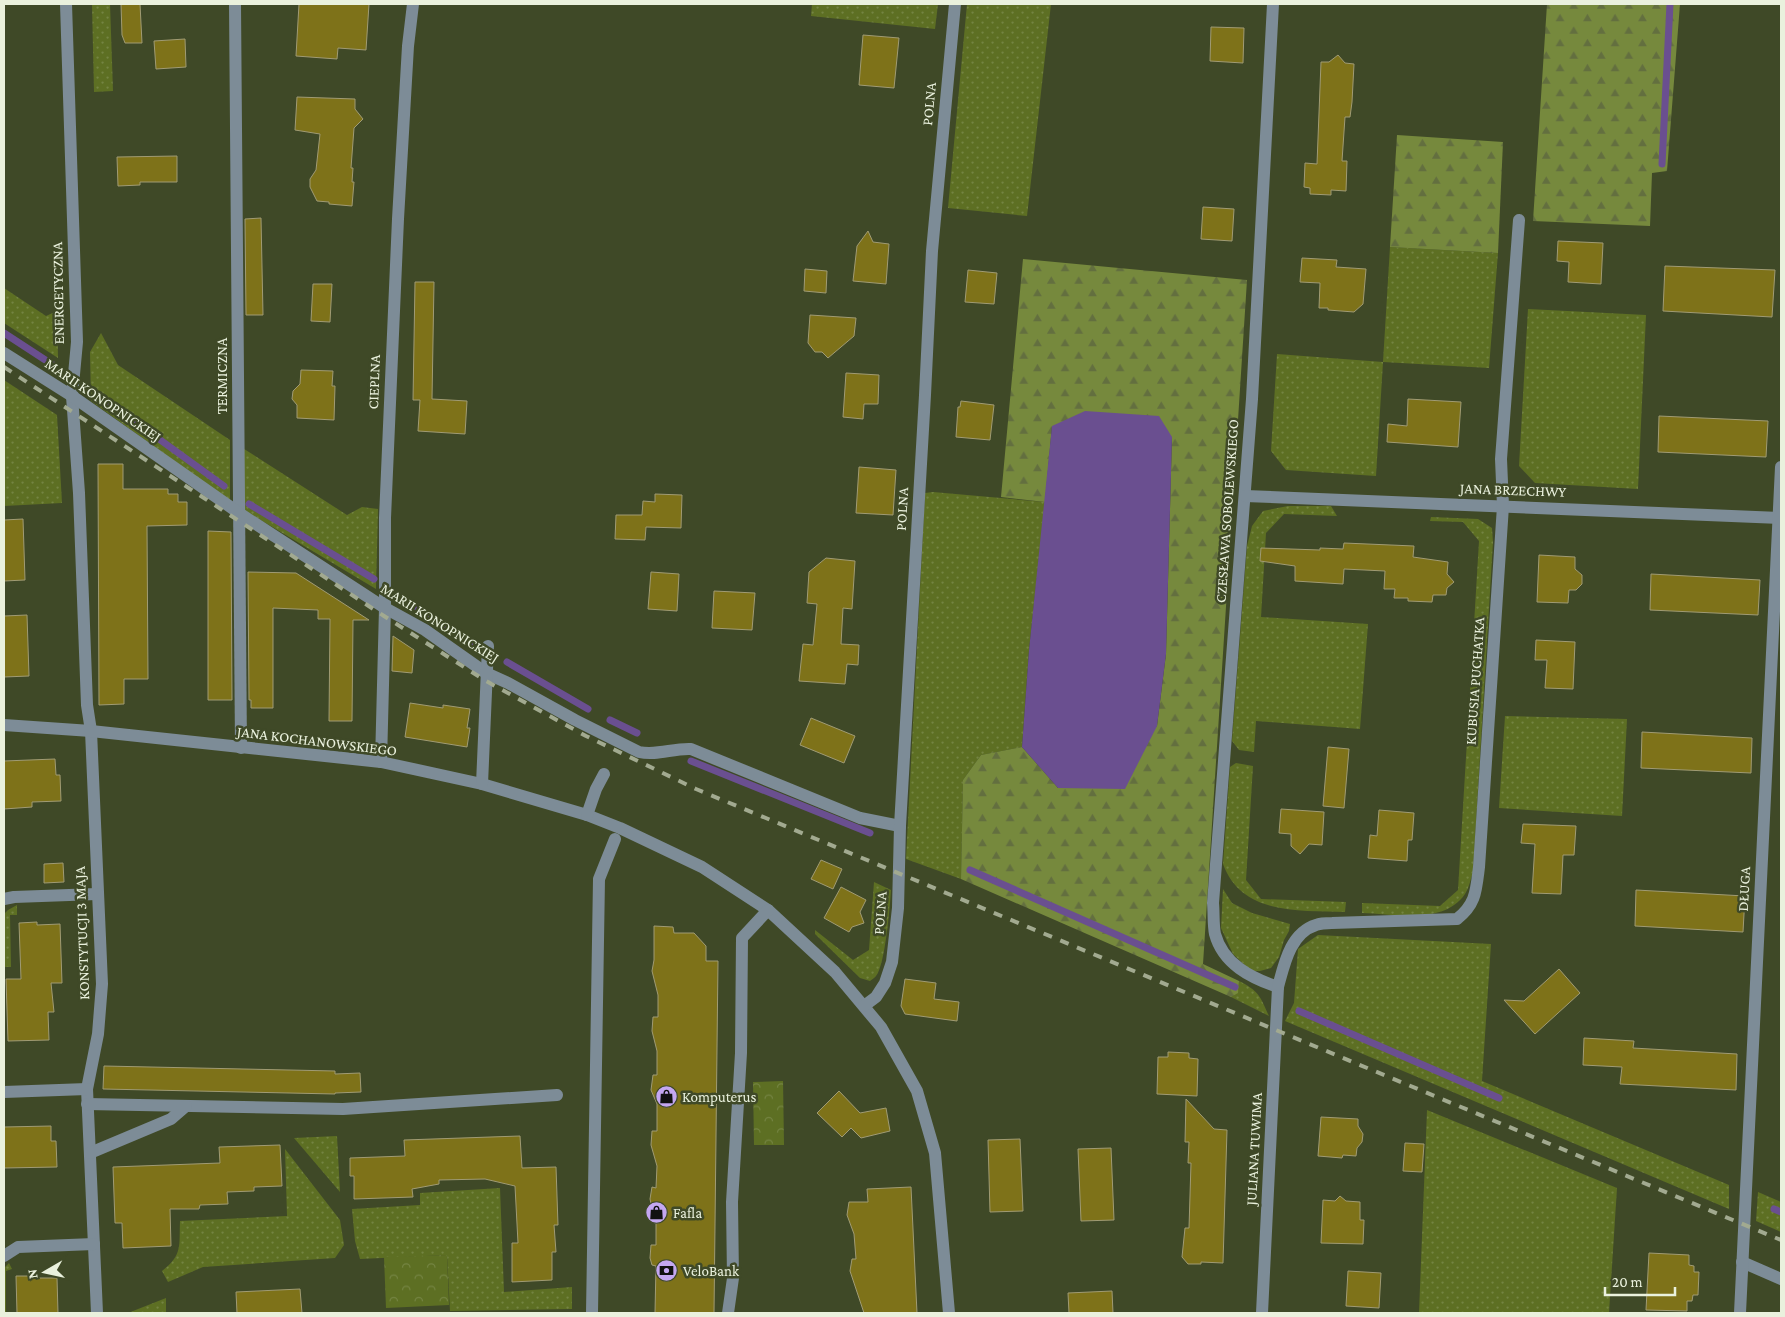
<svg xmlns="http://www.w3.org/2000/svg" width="1785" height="1317" font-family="'Crimson Pro',serif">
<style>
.grass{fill:url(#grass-dots)}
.forest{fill:url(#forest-firs)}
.park{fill:url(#park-crowns)}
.water{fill:#6a4f90}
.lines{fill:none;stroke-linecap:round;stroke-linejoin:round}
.stream{stroke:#6a4f90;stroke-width:7}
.building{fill:#7e7219;stroke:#a09b74}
.minor{stroke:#7d8c97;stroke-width:12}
.rail{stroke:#a2aa90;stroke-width:4;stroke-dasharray:9 9;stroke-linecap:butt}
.labels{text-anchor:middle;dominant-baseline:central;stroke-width:5;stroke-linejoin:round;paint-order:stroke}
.street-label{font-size:15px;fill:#eaf1dd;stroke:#3f4927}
.poi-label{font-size:15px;fill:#eaf1dd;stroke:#3f4927;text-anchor:start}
</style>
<defs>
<pattern id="grass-dots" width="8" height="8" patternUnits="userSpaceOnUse" patternTransform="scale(1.25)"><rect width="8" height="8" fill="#5d6f23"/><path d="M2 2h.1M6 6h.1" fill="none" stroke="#748442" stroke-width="1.8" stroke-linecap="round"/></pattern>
<pattern id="forest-firs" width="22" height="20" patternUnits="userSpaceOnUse" patternTransform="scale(1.25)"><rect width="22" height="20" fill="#76893d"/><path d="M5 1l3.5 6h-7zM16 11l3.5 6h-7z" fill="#636f3f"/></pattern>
<pattern id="park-crowns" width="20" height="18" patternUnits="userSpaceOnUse" patternTransform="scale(1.25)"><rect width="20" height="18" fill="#5d6f23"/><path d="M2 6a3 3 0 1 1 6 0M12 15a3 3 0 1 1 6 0" fill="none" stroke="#748442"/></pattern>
</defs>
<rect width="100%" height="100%" fill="#3f4927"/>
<g class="grass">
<path d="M92 4H110L113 91 94 92Z"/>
<path d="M812 4H938L935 29 811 16Z"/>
<path d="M967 4H1051L1027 216 948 208Z"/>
<path d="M1390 247 1498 253 1489 368 1383 362 1376 476 1286 470 1271 451 1277 354 1383 362Z"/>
<path d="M4 288 46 316 57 311 58 358 4 323Z"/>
<path d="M1528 309 1646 315 1638 489 1535 483 1519 466Z"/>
<path d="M101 333 118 365 230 440V501L91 401 90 352Z"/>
<path d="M4 380 57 415 62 503 4 506Z"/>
<path d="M241 447 347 515 362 507 378 509 376 589 244 510Z"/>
<path d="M933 492 1045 502 1029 650 1022 747 981 755 963 780 961 879 906 859 925 493Z"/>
<path d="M1288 506H1331L1337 516 1284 514 1266 533 1261 617 1368 624 1360 729 1256 721 1254 752 1239 750 1232 741 1247 546 1252 526 1263 511Z"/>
<path d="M1431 517 1478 519 1492 528 1493 542 1473 872C1471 878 1469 888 1465 894 1444 925 1395 914 1362 913V903L1440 906 1458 890 1479 541 1463 522 1430 521Z"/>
<path d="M1505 716 1627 719 1622 816 1499 808Z"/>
<path d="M1236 763 1253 766 1246 880 1261 899 1346 902 1345 912C1300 910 1242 916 1223 864L1230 767Z"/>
<path d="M874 882 891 890C890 906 885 965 876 976 875 978 872 979 870 981L860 978 815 934V930L853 960 869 950Z"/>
<path d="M1223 889 1232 903 1252 913 1290 924 1289 931 1284 940 1279 957 1271 968 1260 971H1251L1233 954 1221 928Z"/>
<path d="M17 905V915H10L11 967H4V914L8 910Z"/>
<path d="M1318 935 1491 944 1482 1081 1729 1185V1209L1285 1021 1294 1003 1298 949Z"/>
<path d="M1239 981C1259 991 1260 996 1269 1016L1231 997 1238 992Z"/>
<path d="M1427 1110 1617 1188 1609 1313H1419Z"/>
<path d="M337 1136 340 1192 294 1138Z"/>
<path d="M285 1149 340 1220 344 1245 335 1258 203 1267 168 1282 162 1271C183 1255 179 1245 180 1221L287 1216Z"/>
<path d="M500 1188 504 1292 572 1287V1309L450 1311 447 1255 360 1259 355 1241 352 1209 420 1205V1193Z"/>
<path d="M1758 1192 1781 1202V1232L1756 1221Z"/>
<path d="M9 1263 12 1269 6 1271V1313H4V1268Z"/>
<path d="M166 1298V1313H128Z"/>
</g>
<g class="forest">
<path d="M1547 4H1680L1667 171 1652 173 1650 226 1533 221Z"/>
<path d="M1397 135 1503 142 1498 253 1390 247Z"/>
<path d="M1023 259 1247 280 1203 964 1239 981 1238 993 1231 997 961 879 963 780 981 755 1022 747 1058 788 1157 726 1166 654 1172 437 1052 426 1045 502 1001 497Z"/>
</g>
<g class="park">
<path d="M783 1081 784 1145H754L753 1082Z"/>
<path d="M447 1255 449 1305 386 1308 384 1257Z"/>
</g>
<path class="water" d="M1085 411 1159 416 1172 437 1166 654 1157 726 1125 789 1058 788 1022 747 1029 650 1052 426Z"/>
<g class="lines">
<g class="stream">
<path d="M1662 164 1670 4"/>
<path d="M4 333 53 365"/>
<path d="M98 395 224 486"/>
<path d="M249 504 374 579"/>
<path d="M398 595 477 645"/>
<path d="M507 662 588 709"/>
<path d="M610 720 637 733"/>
<path d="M691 761 870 833"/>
<path d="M970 870 1235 987"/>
<path d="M1299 1011 1499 1098"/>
<path d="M1774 1209 1781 1212"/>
</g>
</g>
<g class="building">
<path d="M121 4H140L142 43H125L122 35Z"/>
<path d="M299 4H369L366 50 338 48 337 59 296 56Z"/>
<path d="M1211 27 1244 28 1243 63 1210 61Z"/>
<path d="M863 35 899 38 894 88 859 85Z"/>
<path d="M185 39 186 67 156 69 154 41Z"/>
<path d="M1338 55 1345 63 1354 64 1352 102 1350 117H1345L1342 161H1347L1346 191 1331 190V195L1310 194V188L1304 187 1305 163 1317 164 1321 62H1329Z"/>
<path d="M297 97 355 99V109L363 119 354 128 351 168H353L352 182H354L352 206 329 204V202L317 201 310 187V179L316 170 320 134 295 130Z"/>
<path d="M177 156V182H140V185L118 186 117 157Z"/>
<path d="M1203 207 1234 209 1232 241 1201 239Z"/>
<path d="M261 218 263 315H246L245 219Z"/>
<path d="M868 231 873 242 889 244 886 284 853 281 857 246Z"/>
<path d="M1558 241 1603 243 1601 284 1568 282 1569 262 1557 261Z"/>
<path d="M1302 258 1337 260 1336 267 1366 269 1363 304 1354 312 1328 310V308H1319L1320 283 1300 282Z"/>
<path d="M1665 266 1775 270 1772 317 1663 311Z"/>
<path d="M805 269 827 271 826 293 804 291Z"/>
<path d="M968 270 997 273 994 304 965 302Z"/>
<path d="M415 282H434L432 399 467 401 465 434 418 431 420 400H413Z"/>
<path d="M313 284H332L330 322 311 321Z"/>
<path d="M810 315 856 318 854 336 828 358 822 352H815L808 343Z"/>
<path d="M301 370 333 371 332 386H335L334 420 297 418V405L292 399 293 391 300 384Z"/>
<path d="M846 373 879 375 878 404H864L863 419 843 417Z"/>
<path d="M1408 399 1461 402 1458 447 1387 442 1388 424 1407 426Z"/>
<path d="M961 401 994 405 990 440 956 437 958 407H960Z"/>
<path d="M1659 416 1768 421 1766 457 1658 452Z"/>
<path d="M98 464H123V489H168V494H178V502H187V525L147 526 148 679H124V704L99 705Z"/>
<path d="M859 467 896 470 893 515 856 513Z"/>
<path d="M655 494 682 495 681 528 646 527 645 540 615 539 616 515H642L643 501 655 502Z"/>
<path d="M23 519 25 580 4 581V520Z"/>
<path d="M208 531 231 532 232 700H208Z"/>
<path d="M1344 543 1414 546 1413 557 1448 562 1447 574 1454 582 1447 588 1446 595H1433L1432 602 1408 601V598H1394L1395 589H1384L1385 571 1344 569 1343 584 1295 581V566L1260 561 1261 548 1320 550V548L1343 549Z"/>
<path d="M1539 555 1575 557V569L1582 575V584L1576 590H1569L1568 603 1537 602Z"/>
<path d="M826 558 855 561 852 609 843 608 841 644 859 645 858 665 847 664 845 684 799 681 803 644 813 645 817 604 807 603 809 572Z"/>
<path d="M248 572 296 573 369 620H353L352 721H329L330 619H318V610L273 608V708H251V700H249Z"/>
<path d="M651 572 679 574 677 611 648 609Z"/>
<path d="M1651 574 1760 580 1758 615 1650 610Z"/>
<path d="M714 591 755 593 752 630 712 628Z"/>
<path d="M27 615 29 676 4 677V616Z"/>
<path d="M393 636 414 650 412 673 392 671Z"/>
<path d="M1536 640 1575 642 1573 689 1545 688 1547 660H1535Z"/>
<path d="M410 703 443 708V705L470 709 467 728H470L467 747 405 737Z"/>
<path d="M811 718 855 736 844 763 800 745Z"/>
<path d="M1642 732 1752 738 1751 773 1641 768Z"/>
<path d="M1328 747 1349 749 1344 808 1323 806Z"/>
<path d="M55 759 56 775H60L61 801 32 802V807L4 809V761Z"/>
<path d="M1281 809 1324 812 1322 845 1309 844 1300 854 1291 846V834L1279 833Z"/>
<path d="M1379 810 1414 813 1412 840H1408L1407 861 1368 858 1370 835 1377 836Z"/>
<path d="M1523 824 1576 826 1574 855H1563L1561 894 1532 893 1535 844 1521 843Z"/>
<path d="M821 860 842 869 833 889 811 879Z"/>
<path d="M63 863 64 882 44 883V864Z"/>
<path d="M841 887 866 900 860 912 864 923 852 927 849 932 824 918Z"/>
<path d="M1636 890 1745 896 1743 932 1635 926Z"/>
<path d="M37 922V925L60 924 62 983H51L54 1012H48L49 1040 8 1041 6 979H21L19 923Z"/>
<path d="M654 926 673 927 674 933H694L706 946V961H718L714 1313H655L656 1266 652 1265 650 1258 651 1245H656V1208H652L650 1199 652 1187 656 1188 657 1166 651 1145 652 1131H657V1104L651 1090 653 1075H657V1051L652 1031 653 1017H658V995L652 971 654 960Z"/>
<path d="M1559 969 1580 993 1535 1034 1504 1000 1524 1001Z"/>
<path d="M905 979 936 983 934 999 959 1002 957 1021 905 1014 901 1006Z"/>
<path d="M1584 1038 1634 1041 1633 1048 1737 1054 1736 1090 1620 1084 1622 1067 1583 1065Z"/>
<path d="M1168 1052 1189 1053V1058L1198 1059 1197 1096 1157 1094 1158 1057H1168Z"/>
<path d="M104 1066 335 1071V1074L360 1073 361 1092 335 1093V1094L103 1089Z"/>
<path d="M839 1091 860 1113 886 1108 890 1131 861 1138 851 1128 842 1137 817 1113Z"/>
<path d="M1186 1099 1214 1129 1227 1130 1223 1263 1201 1262V1264H1188L1182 1257 1185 1228H1189L1191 1163H1188L1189 1142H1185Z"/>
<path d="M1321 1117 1358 1119V1126L1363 1134 1362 1142 1357 1148 1356 1156 1343 1155 1342 1158 1318 1156Z"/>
<path d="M51 1126V1141H56L57 1167 4 1168V1127Z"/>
<path d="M520 1136 522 1168 556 1167 558 1225H554L556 1252H552V1280L512 1282V1243H518L515 1186 485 1179 439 1180V1184L412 1189 413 1197 354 1199V1176H350V1158L405 1156 404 1140Z"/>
<path d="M1020 1139 1023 1211 990 1212 988 1140Z"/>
<path d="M1405 1143 1424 1144 1422 1172 1403 1171Z"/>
<path d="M280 1145 282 1186 254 1187V1191L227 1192 228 1204 200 1205 199 1209H170L171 1246 123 1248 122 1223H115L113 1167 220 1163 219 1147Z"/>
<path d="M1111 1148 1114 1220 1081 1221 1078 1149Z"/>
<path d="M911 1187 917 1313H864L850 1271 852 1259H856L854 1234 847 1215 849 1202H868L867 1189Z"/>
<path d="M1340 1196 1346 1201 1360 1202V1220H1364L1363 1244 1321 1243 1323 1200 1335 1201Z"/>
<path d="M1649 1253 1689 1255V1265L1694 1266V1272H1699L1698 1295H1693L1692 1301H1687V1311L1646 1310Z"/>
<path d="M1348 1271 1381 1273 1379 1308 1346 1306Z"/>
<path d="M16 1276H34V1278H57L58 1313H17Z"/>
<path d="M300 1289 302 1313H237L236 1292Z"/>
<path d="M1112 1291 1113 1313H1069L1068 1293Z"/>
</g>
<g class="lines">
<g class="minor">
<path d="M66 4 77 342 72 396 79 493 87 705 91 731 102 984 98 1034 87 1089 97 1313"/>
<path d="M235 4 241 748"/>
<path d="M1273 4 1252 399 1213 903C1214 913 1213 924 1215 934 1223 964 1251 978 1278 987"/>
<path d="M4 353 72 396 239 513 385 608 425 630 486 673 508 683 575 720 639 752C657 756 673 748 691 749L860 818 900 826"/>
<path d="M1245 496 1781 518"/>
<path d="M4 725 91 731 381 762 482 784 587 815 620 828 702 867 768 910 835 972 881 1027 917 1091 935 1153 949 1313"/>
<path d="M381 762 385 608V518L398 219 408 46 413 4"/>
<path d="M482 784 488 646"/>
<path d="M587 815 596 789 604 774"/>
<path d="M4 899 14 897 97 894"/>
<path d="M864 1006 876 997 885 983 892 962 898 908 900 826 925 395 932 251 955 4"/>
<path d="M4 1092 87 1089"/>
<path d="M87 1104 343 1109 557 1095"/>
<path d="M90 1153 171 1119 186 1106"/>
<path d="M4 1256 18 1247 94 1244"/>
<path d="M1742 1262 1781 1279"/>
<path d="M592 1313 599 879 615 839"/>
<path d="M728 1313 733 1278 732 1202 741 1053 742 938 768 910"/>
<path d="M1262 1313 1278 987C1284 965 1290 933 1316 925 1321 923 1326 923 1332 923L1457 919C1476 904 1476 891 1479 867L1503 506 1501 459 1519 220"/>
<path d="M1740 1313 1781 467"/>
</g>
<path class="rail" d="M4 367 384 616 486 681 586 736 696 789 1781 1240"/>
</g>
<defs>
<symbol id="shop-disc" viewBox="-11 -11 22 22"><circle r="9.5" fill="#c4a7f1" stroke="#3f4927"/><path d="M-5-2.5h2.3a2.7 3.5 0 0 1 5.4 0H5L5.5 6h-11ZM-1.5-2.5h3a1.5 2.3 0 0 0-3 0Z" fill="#111"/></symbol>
<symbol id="bank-disc" viewBox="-11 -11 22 22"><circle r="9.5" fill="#c4a7f1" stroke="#3f4927"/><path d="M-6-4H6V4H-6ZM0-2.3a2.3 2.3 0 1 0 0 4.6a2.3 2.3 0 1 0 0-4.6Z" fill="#111"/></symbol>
</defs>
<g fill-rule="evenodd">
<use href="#shop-disc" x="654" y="1084" width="25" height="25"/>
<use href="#shop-disc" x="644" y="1200" width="25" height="25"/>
<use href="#bank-disc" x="654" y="1258" width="25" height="25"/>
</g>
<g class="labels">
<g class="street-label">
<text transform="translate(929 104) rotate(-85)">POLNA</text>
<text transform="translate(58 293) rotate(-91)">ENERGETYCZNA</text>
<text transform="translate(222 376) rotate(-90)">TERMICZNA</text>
<text transform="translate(374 382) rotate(-88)">CIEPLNA</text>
<text transform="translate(103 400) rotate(34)">MARII KONOPNICKIEJ</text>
<text transform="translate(1513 490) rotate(2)">JANA BRZECHWY</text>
<text transform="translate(902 509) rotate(-87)">POLNA</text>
<text transform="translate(1227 511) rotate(-86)">CZESŁAWA SOBOLEWSKIEGO</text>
<text transform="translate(440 623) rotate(32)">MARII KONOPNICKIEJ</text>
<text transform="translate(1475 681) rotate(-86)">KUBUSIA PUCHATKA</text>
<text transform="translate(317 741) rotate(7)">JANA KOCHANOWSKIEGO</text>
<text transform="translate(1744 889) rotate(-87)">DŁUGA</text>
<text transform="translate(880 913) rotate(-86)">POLNA</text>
<text transform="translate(82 933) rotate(-92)">KONSTYTUCJI 3 MAJA</text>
<text transform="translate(1254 1149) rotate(-87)">JULIANA TUWIMA</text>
</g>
<g class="poi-label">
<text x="682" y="1097">Komputerus</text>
<text x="673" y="1213">Fafla</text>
<text x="683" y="1271">VeloBank</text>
</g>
</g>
<rect width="1785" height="1317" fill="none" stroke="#eaf1dd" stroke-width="10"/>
<g transform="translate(45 1272) rotate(261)" stroke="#3f4927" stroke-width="4" paint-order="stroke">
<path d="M0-4L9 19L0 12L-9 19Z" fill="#eaf1dd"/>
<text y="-8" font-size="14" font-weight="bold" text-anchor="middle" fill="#eaf1dd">N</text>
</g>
<path d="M1605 1287v8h70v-8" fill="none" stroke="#eaf1dd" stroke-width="2.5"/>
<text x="1612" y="1287" font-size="15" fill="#eaf1dd" stroke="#3f4927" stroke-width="4" paint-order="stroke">20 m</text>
</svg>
